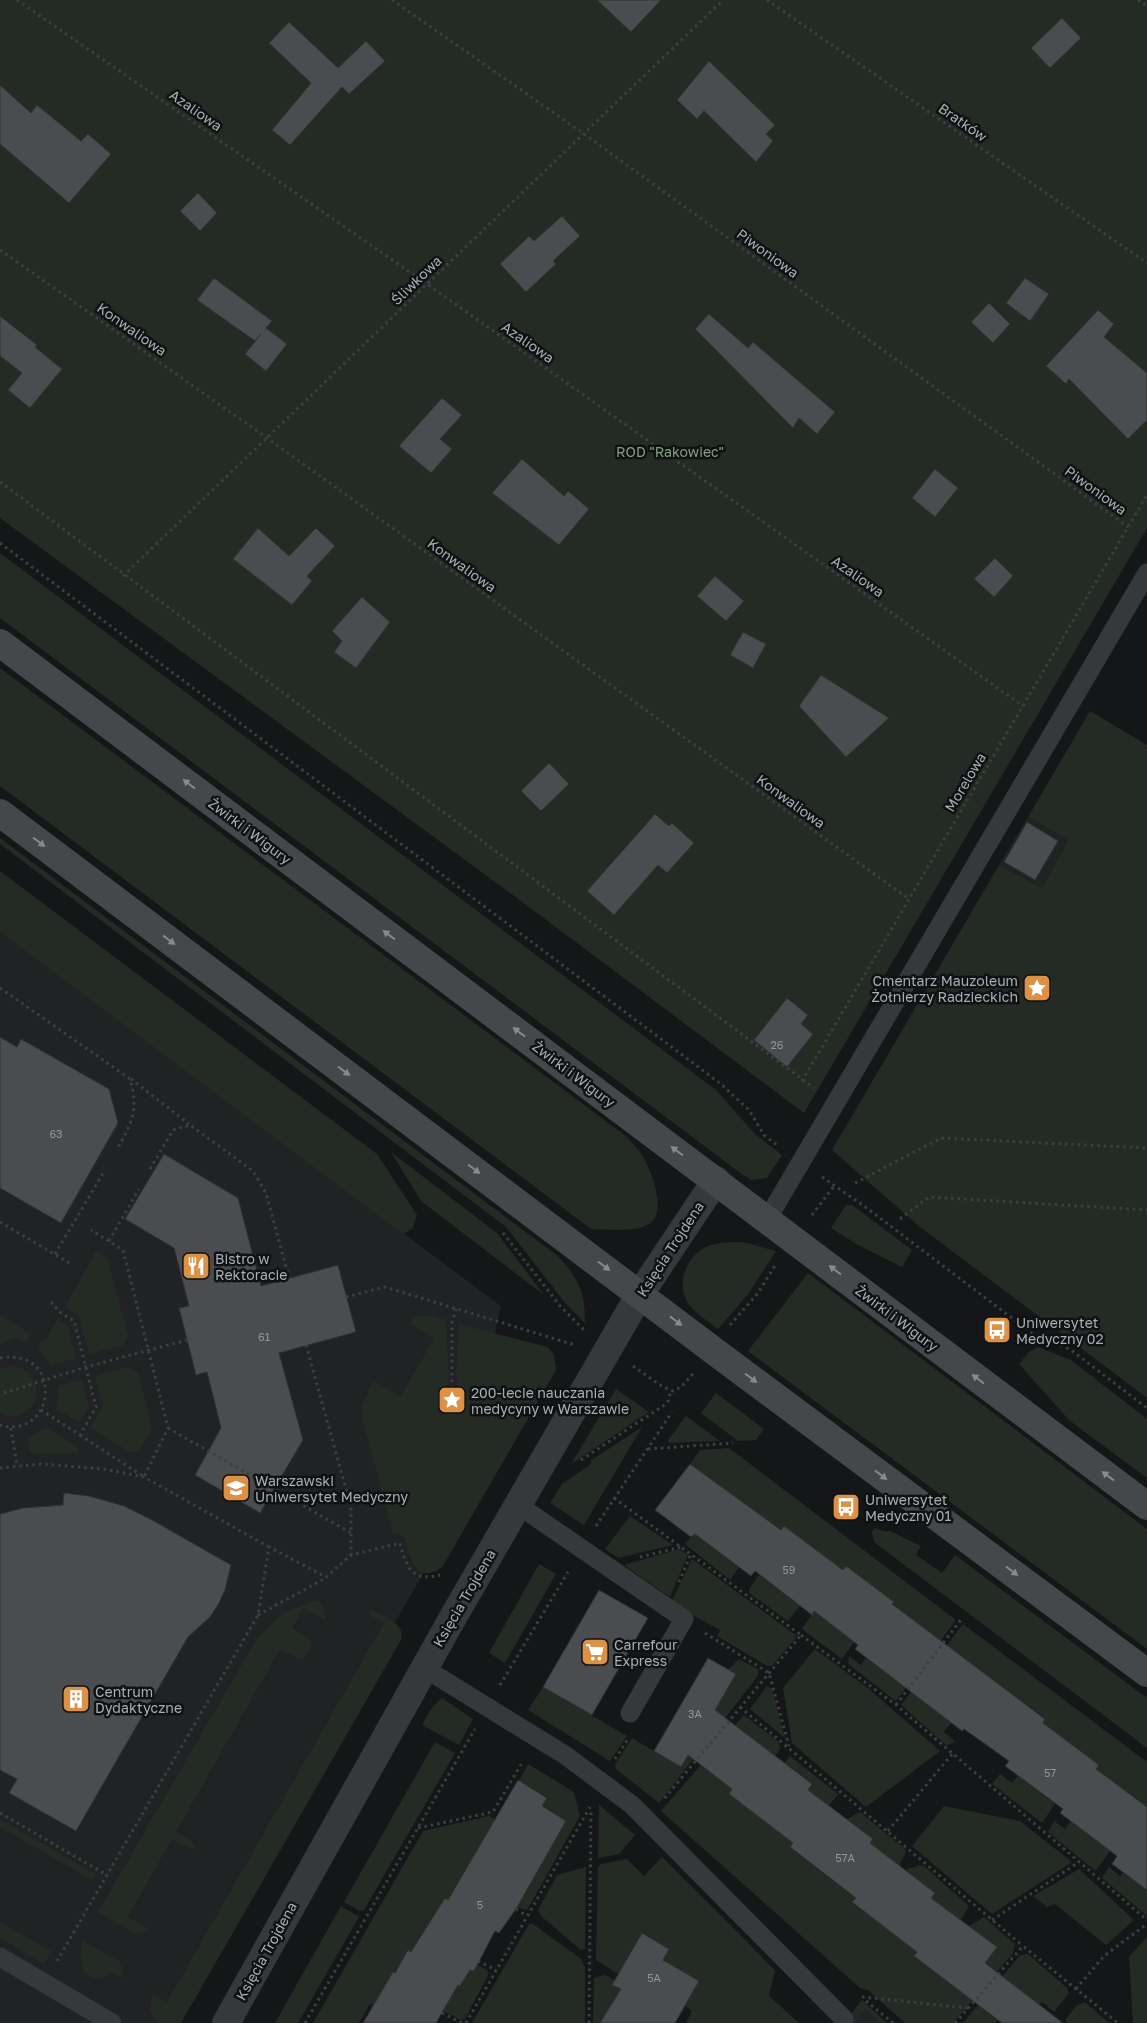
<svg xmlns="http://www.w3.org/2000/svg" width="1147" height="2023" font-family="'Golos Text',sans-serif">
<style>
.built{fill:#212224}
.green{fill:#242b24}
.building{fill:#4a4c4f;stroke:#303033}
.lines{fill:none;stroke-linecap:round;stroke-linejoin:round}
.path{stroke:#3d3f42;stroke-width:3;stroke-dasharray:2.5 4;stroke-linecap:butt}
.lane{stroke:#37383b;stroke-width:19}
.street{stroke:#37383b;stroke-width:28}
.secondary{stroke:#45484b;stroke-width:28}
.oneway{fill:#868b90}
.labels{text-anchor:middle;dominant-baseline:central;stroke-width:5;stroke-linejoin:round;paint-order:stroke}
.number-label{font-size:11px;fill:#91969c}
.street-label{font-size:14px;fill:#a9afb5;stroke:#101112}
.park-label{font-size:14px;fill:#859e82;stroke:#101112}
.poi-label{font-size:14px;fill:#a9afb5;stroke:#101112;text-anchor:start}
</style>
<rect width="100%" height="100%" fill="#151617"/>
<g class="built">
<path d="M1028 817 1068 840 1042 888 999 865Z"/>
<path d="M0 932 501 1306 495 1333 523 1403 161 2023H0Z"/>
<path d="M865 2009 880 2023H854Z"/>
</g>
<g class="green">
<path d="M0 0H1147V528L804 1113 521 901 0 518Z"/>
<path d="M0 553 716 1090 755 1134 782 1155 767 1178 751 1180 743 1175 0 618Z"/>
<path d="M0 668 627 1137C631 1142 636 1147 640 1152 650 1166 669 1212 649 1224 634 1233 608 1229 591 1229L0 786Z"/>
<path d="M1090 711 1147 745V1398L920 1227 832 1150 999 865 1042 888 1068 840 1028 817Z"/>
<path d="M0 838 559 1257C579 1280 585 1292 585 1323L566 1304 506 1227 0 844Z"/>
<path d="M0 871 377 1154 417 1215 412 1229 403 1234 0 932Z"/>
<path d="M391 1152 497 1233 544 1295 421 1201Z"/>
<path d="M846 1205H852L912 1250 902 1267 858 1245 831 1228Z"/>
<path d="M743 1242 776 1251 749 1293 718 1329C710 1322 698 1316 691 1307 674 1286 685 1256 708 1246 719 1242 731 1242 743 1242Z"/>
<path d="M96 1251 107 1257 128 1336 124 1345 89 1354 79 1316 65 1307Z"/>
<path d="M808 1273 1147 1529V1649L748 1351Z"/>
<path d="M0 1315 31 1334 26 1343 14 1337 0 1345Z"/>
<path d="M414 1316H433L446 1320 449 1378 447 1402 458 1400 456 1374 459 1324 547 1347 554 1354 556 1370 443 1566C415 1588 410 1555 403 1535L393 1534 362 1417V1405L372 1383 376 1382 400 1397 434 1339 410 1324Z"/>
<path d="M57 1319 68 1326 76 1358 51 1365 38 1346 42 1340 45 1341Z"/>
<path d="M1038 1347 1071 1360 1147 1419V1478L1070 1421 1019 1364 1029 1352Z"/>
<path d="M13 1365C58 1378 30 1431 0 1413V1369Z"/>
<path d="M128 1367 138 1372 152 1428 139 1452H130L90 1428 103 1406 95 1376Z"/>
<path d="M82 1379 89 1407 79 1422 56 1409 59 1386Z"/>
<path d="M616 1389 649 1412 571 1464Z"/>
<path d="M716 1393 764 1429 756 1440 738 1441 701 1413Z"/>
<path d="M686 1416 720 1441 669 1443 668 1440Z"/>
<path d="M642 1427 584 1525 550 1503 562 1484 591 1464 590 1461Z"/>
<path d="M46 1428 77 1446 78 1452C73 1455 39 1453 29 1453L28 1437Z"/>
<path d="M729 1448 956 1620 896 1701 848 1664 849 1656 861 1665 866 1658 891 1677 894 1602 846 1567 843 1570 781 1530 690 1464 700 1450Z"/>
<path d="M630 1516 673 1545 618 1558 605 1549Z"/>
<path d="M875 1528 886 1532 890 1531 921 1546 916 1555 942 1573 955 1555 1147 1698V1748L874 1542 872 1532Z"/>
<path d="M694 1533 739 1567 730 1580 685 1544Z"/>
<path d="M679 1549 688 1555 670 1597 624 1565Z"/>
<path d="M692 1559 797 1636 772 1666H767L717 1636 720 1630 671 1603Z"/>
<path d="M539 1564 556 1574 505 1663 489 1653Z"/>
<path d="M759 1575 800 1606 788 1621 749 1593V1589Z"/>
<path d="M313 1601 321 1602 326 1619H323L303 1608 292 1628 310 1639 312 1645 304 1658 299 1659 280 1649 176 1832 192 1841 196 1847 193 1850 172 1839 128 1917 149 1929 140 1933H134L98 1912 256 1640 283 1613Z"/>
<path d="M373 1610C385 1617 406 1624 401 1640L181 2023H158C149 2014 148 2006 153 1995L167 2002 384 1623 368 1614Z"/>
<path d="M814 1611 854 1642 842 1659 802 1629Z"/>
<path d="M963 1624 1147 1762V1807L1096 1769 1099 1765 1043 1723 1045 1718 962 1657 927 1704 951 1723 944 1732 955 1741 947 1746 901 1705Z"/>
<path d="M815 1649 869 1689 940 1751 866 1807 792 1743 783 1688Z"/>
<path d="M739 1659 759 1670 757 1677 659 1803 616 1769 615 1764 632 1738 681 1767 735 1675 728 1670Z"/>
<path d="M767 1686 772 1689 785 1738 750 1709Z"/>
<path d="M543 1687 627 1736 610 1761 528 1710Z"/>
<path d="M442 1698 473 1719 459 1745 422 1725 433 1706Z"/>
<path d="M744 1715 779 1742 780 1749 775 1756 732 1789 729 1794 793 1843 790 1848 856 1898 852 1902 996 1947 969 1926 984 1917 1015 1944 1013 1953 953 2023H905L868 1990 860 1988 661 1811Z"/>
<path d="M435 1742 455 1753 364 1910 360 1911 344 1902Z"/>
<path d="M790 1756 838 1794 829 1806 808 1790 812 1784 784 1763Z"/>
<path d="M528 1764 574 1792 580 1816 530 1905 527 1910 516 1907 566 1821 539 1812 547 1797 519 1781Z"/>
<path d="M1000 1774 1012 1783 1018 1776 1055 1804 1042 1823 992 1784Z"/>
<path d="M599 1805 635 1835 619 1854 598 1858Z"/>
<path d="M944 1806 1020 1821 1072 1862 992 1914 912 1846Z"/>
<path d="M860 1812 905 1849 906 1852 899 1866 870 1843 873 1839 847 1819Z"/>
<path d="M489 1816 495 1819 448 1900 445 1898 411 1952 408 1951 373 2006 370 2004 359 2023H313L423 1831Z"/>
<path d="M0 1819 95 1874 92 1880 0 1827Z"/>
<path d="M1054 1821 1065 1829 1071 1821 1110 1851 1097 1869 1094 1870 1048 1832Z"/>
<path d="M662 1857 775 1970 769 1996 799 2023H686L692 2011 685 2006 699 1981 663 1960 669 1949 643 1933 618 1974 596 1960 598 1867 601 1864 627 1859 644 1876Z"/>
<path d="M920 1865 924 1866 969 1906 961 1920 931 1898 935 1893 905 1870Z"/>
<path d="M586 1867 585 1949 581 1950 541 1916 538 1910 557 1875Z"/>
<path d="M1109 1867 1120 1876 1126 1868 1147 1890V1916L1102 1878Z"/>
<path d="M1079 1869 1134 1920 1106 1945 1055 1904 1047 1907 1033 1896Z"/>
<path d="M341 1906 359 1917 298 2023H275Z"/>
<path d="M0 1922 51 1951 44 1964 0 1938Z"/>
<path d="M529 1924H533L581 1959 585 1967V2023H472Z"/>
<path d="M1147 1937V2023H1133L1129 1957Z"/>
<path d="M82 1941 119 1961 123 1970 121 1978 111 1972C102 1981 96 1980 85 1974L80 1956Z"/>
<path d="M1028 1954 1067 1988 1069 1993 1054 2012 1042 2002 1039 2005 1021 1991 995 2023H963L1020 1955Z"/>
<path d="M476 1964 488 1971V1975L465 2019 461 2020 443 2011 458 1985 460 1986 470 1970Z"/>
<path d="M604 1975 615 1980 612 1985 621 1989 604 2017 615 2023H593L594 1978Z"/>
<path d="M862 2000 887 2023H880L865 2009 854 2023 846 2020Z"/>
<path d="M1085 2002 1109 2023H1068L1065 2020 1076 2006Z"/>
</g>
<g class="building">
<path d="M597 0H661L631 32Z"/>
<path d="M1062 18 1081 38 1050 68 1031 48Z"/>
<path d="M289 22 338 68 366 41 385 61 349 94 342 87 290 145 272 130 311 83 269 43Z"/>
<path d="M709 61 775 125 766 134 773 141 756 162 704 111 697 119 677 100Z"/>
<path d="M0 85 31 113 37 105 81 141 88 134 111 154 69 203 0 144Z"/>
<path d="M198 193 217 213 200 231 180 211Z"/>
<path d="M562 216 580 236 553 261 556 264 526 292 500 264 529 236 534 241Z"/>
<path d="M214 278 272 321 266 328 287 344 266 371 245 354 261 334 255 341 197 300Z"/>
<path d="M1025 278 1049 294 1030 321 1006 303Z"/>
<path d="M989 303 1010 324 993 343 971 322Z"/>
<path d="M1098 310 1114 324 1104 337 1147 373V420L1128 439 1069 379 1066 384 1046 366Z"/>
<path d="M709 314 748 348 753 342 835 412 817 434 799 418 793 428 695 329Z"/>
<path d="M0 316 37 345 35 347 62 369 30 408 8 390 22 373 0 356Z"/>
<path d="M442 398 462 415 440 439 452 449 431 473 399 446Z"/>
<path d="M522 459 564 496 568 491 589 509 559 545 492 493Z"/>
<path d="M935 469 958 488 935 517 912 498Z"/>
<path d="M258 528 289 556 316 528 335 546 307 576 312 581 292 605 233 559Z"/>
<path d="M995 558 1013 576 994 597 974 579Z"/>
<path d="M715 576 744 601 726 621 697 596Z"/>
<path d="M362 597 390 622 356 668 334 652 342 641 332 631Z"/>
<path d="M743 632 766 644 753 668 730 655Z"/>
<path d="M821 675 889 718 846 757 799 706Z"/>
<path d="M549 763 569 784 541 811 521 791Z"/>
<path d="M655 814 669 826 672 823 694 843 667 873 658 865 614 915 587 891Z"/>
<path d="M1027 822 1058 841 1035 880 1004 862Z"/>
<path d="M787 998 808 1015 801 1024 813 1034 787 1067 754 1040Z"/>
<path d="M0 1037 17 1047 21 1039 109 1089 118 1123 61 1223 0 1188Z"/>
<path d="M164 1154 238 1198 261 1286 338 1265 356 1332 279 1353 303 1440 260 1513 195 1475 221 1428 207 1372 196 1375 179 1308 189 1306 174 1248 125 1219Z"/>
<path d="M690 1464 781 1530 784 1526 843 1570 846 1566 894 1602 892 1604 1045 1719 1043 1723 1099 1765 1096 1769 1147 1807V1890L1112 1864 1117 1856 1060 1813 1063 1809 1005 1766 1009 1761 964 1729 962 1731 855 1649 858 1645 814 1611 812 1615 755 1571 751 1576 695 1534 691 1537 655 1510Z"/>
<path d="M64 1493 89 1496 124 1506 154 1521 231 1565 225 1590 219 1603 210 1617 188 1637 76 1831 9 1793 17 1779 0 1770V1514L23 1508 63 1505Z"/>
<path d="M599 1590 648 1618 592 1715 543 1687Z"/>
<path d="M708 1658 736 1674 715 1710 812 1784 808 1790 873 1839 870 1843 935 1893 931 1898 997 1947 985 1963 1063 2023H1002L914 1956 917 1952 852 1902 856 1898 790 1847 793 1843 729 1794 732 1789 688 1755 681 1767 654 1751Z"/>
<path d="M518 1780 547 1798 542 1806 566 1821 516 1909 499 1933 495 1931 474 1971 470 1970 460 1986 458 1985 436 2023H363L393 1972 395 1973 408 1950 411 1952 445 1898 448 1900Z"/>
<path d="M642 1933 669 1949 663 1960 699 1981 675 2023H600L621 1989 612 1985Z"/>
</g>
<g class="lines">
<g class="path">
<path d="M17 0 427 284 1023 706"/>
<path d="M392 0 584 134 1128 527"/>
<path d="M767 0 1147 263"/>
<path d="M1138 0 1147 6"/>
<path d="M0 250 267 438 909 899"/>
<path d="M0 482 814 1088"/>
<path d="M0 543 721 1084 749 1110 764 1135 778 1146"/>
<path d="M123 576 723 0"/>
<path d="M0 988 130 1079C139 1110 132 1123 117 1149"/>
<path d="M131 1079 189 1124"/>
<path d="M802 1081 1147 495"/>
<path d="M150 1169 173 1130 190 1125 253 1171 266 1193 289 1278"/>
<path d="M822 1177 864 1206 1033 1334 1071 1350 1147 1408"/>
<path d="M855 1183 941 1138 1147 1148"/>
<path d="M812 1215 834 1186"/>
<path d="M900 1219 929 1197 1147 1210"/>
<path d="M0 1222 71 1264"/>
<path d="M503 1233 561 1307 584 1330"/>
<path d="M109 1241 139 1189"/>
<path d="M55 1254 105 1170"/>
<path d="M346 1297 385 1287 575 1345"/>
<path d="M730 1325 758 1293 776 1264"/>
<path d="M306 1345 351 1507V1555"/>
<path d="M0 1358C65 1347 56 1441 0 1425"/>
<path d="M633 1366 663 1387 673 1391 681 1387 693 1374"/>
<path d="M4 1393 86 1367 187 1340"/>
<path d="M452 1395V1322L456 1309"/>
<path d="M41 1410 80 1435 96 1407 74 1321 61 1313 50 1301"/>
<path d="M11 1428 17 1466"/>
<path d="M168 1428 351 1533"/>
<path d="M80 1435 144 1477 168 1428 123 1250 91 1230"/>
<path d="M648 1449 733 1443"/>
<path d="M581 1460 663 1406 668 1401 671 1390"/>
<path d="M0 1468 41 1464 104 1469 144 1477 269 1547"/>
<path d="M614 1498 801 1635 663 1800"/>
<path d="M596 1526 672 1412"/>
<path d="M640 1557 681 1547"/>
<path d="M679 1582 691 1554"/>
<path d="M258 1615 326 1578"/>
<path d="M705 1633 769 1673 789 1746"/>
<path d="M801 1635 896 1705 1147 1920"/>
<path d="M500 1685 568 1572"/>
<path d="M896 1705 963 1617"/>
<path d="M740 1707 1023 1946"/>
<path d="M615 1759 628 1739"/>
<path d="M0 1813 107 1875"/>
<path d="M418 1828 493 1812 523 1761"/>
<path d="M888 1831 952 1754"/>
<path d="M516 1909 527 1916"/>
<path d="M992 1920 1079 1862"/>
<path d="M57 1961 258 1615 269 1547 326 1577 351 1555 400 1543C407 1568 411 1582 440 1575"/>
<path d="M478 1961 496 1970"/>
<path d="M1076 1989 1104 1956 1147 1924"/>
<path d="M862 1997 968 2008"/>
<path d="M866 2001 893 2023"/>
<path d="M442 2013 462 2023"/>
<path d="M305 2023 475 1729"/>
<path d="M466 2023 590 1807"/>
<path d="M589 2023 591 1809"/>
<path d="M955 2023 1023 1946 1118 2023"/>
</g>
<g class="lane">
<path d="M768 1218 1147 573"/>
<path d="M518 1505 684 1619 630 1713"/>
<path d="M424 1668 565 1755 632 1805 844 2019"/>
<path d="M0 1957 112 2023"/>
</g>
<path class="street" d="M226 2023 452 1619 640 1294 716 1180"/>
<g class="secondary">
<path d="M0 643 1147 1506"/>
<path d="M0 813 726 1360 1147 1673"/>
</g>
</g>
<defs><path id="oneway-solid" d="M-6-.8H1V-3.2L6.5 0L1 3.2V.8H-6Z" transform="scale(1.25)"/></defs>
<g class="oneway">
<use href="#oneway-solid" transform="translate(189 784) rotate(-143)"/>
<use href="#oneway-solid" transform="translate(39 842) rotate(37)"/>
<use href="#oneway-solid" transform="translate(389 935) rotate(-143)"/>
<use href="#oneway-solid" transform="translate(169 940) rotate(37)"/>
<use href="#oneway-solid" transform="translate(519 1032) rotate(-143)"/>
<use href="#oneway-solid" transform="translate(344 1071) rotate(37)"/>
<use href="#oneway-solid" transform="translate(677 1151) rotate(-143)"/>
<use href="#oneway-solid" transform="translate(474 1169) rotate(37)"/>
<use href="#oneway-solid" transform="translate(604 1266) rotate(37)"/>
<use href="#oneway-solid" transform="translate(835 1270) rotate(-143)"/>
<use href="#oneway-solid" transform="translate(676 1321) rotate(38)"/>
<use href="#oneway-solid" transform="translate(751 1378) rotate(37)"/>
<use href="#oneway-solid" transform="translate(978 1379) rotate(-143)"/>
<use href="#oneway-solid" transform="translate(881 1475) rotate(37)"/>
<use href="#oneway-solid" transform="translate(1108 1476) rotate(-143)"/>
<use href="#oneway-solid" transform="translate(1012 1571) rotate(37)"/>
</g>
<defs>
<symbol id="sight-square" viewBox="-11 -11 22 22"><rect x="-9" y="-9" width="18" height="18" rx="4" fill="#dd9147" stroke="#101112"/><path d="M0-6L1.8-2.2L6-1.7L2.9 1.2L3.7 5.4L0 3.3L-3.7 5.4L-2.9 1.2L-6-1.7L-1.8-2.2Z" fill="#fff"/></symbol>
<symbol id="restaurant-square" viewBox="-11 -11 22 22"><rect x="-9" y="-9" width="18" height="18" rx="4" fill="#dd9147" stroke="#101112"/><path d="M-5-6h1v4h1v-4h1v4h1v-4h1v5L-1.5 .5V6h-2V.5L-5-1ZM5-6V6H3V1.5H1.5Q1.5-4 5-6Z" fill="#fff"/></symbol>
<symbol id="bus-square" viewBox="-11 -11 22 22"><rect x="-9" y="-9" width="18" height="18" rx="4" fill="#dd9147" stroke="#101112"/><path d="M-5-6H5V4H4V6H2V4H-2V6H-4V4H-5ZM-3.5-4V0h7V-4ZM-3.5 1.2v1.5H-2V1.2ZM2 1.2v1.5H3.5V1.2Z" fill="#fff"/></symbol>
<symbol id="university-square" viewBox="-11 -11 22 22"><rect x="-9" y="-9" width="18" height="18" rx="4" fill="#dd9147" stroke="#101112"/><path d="M0-5L7-2L0 1L-7-2ZM-4 1L0 2.5L4 1V4Q0 6-4 4Z" fill="#fff"/></symbol>
<symbol id="supermarket-square" viewBox="-11 -11 22 22"><rect x="-9" y="-9" width="18" height="18" rx="4" fill="#dd9147" stroke="#101112"/><path d="M-6-5.5h2.5l.6 2H6L4.5 2H-2.5L-4.4-4H-6ZM-1.5 3.2a1.3 1.3 0 1 0 .1 0ZM3 3.2a1.3 1.3 0 1 0 .1 0Z" fill="#fff"/></symbol>
<symbol id="building-square" viewBox="-11 -11 22 22"><rect x="-9" y="-9" width="18" height="18" rx="4" fill="#dd9147" stroke="#101112"/><path d="M-4-6H4V6H1V3H-1V6H-4ZM-2.5-4.3h1.7v1.8h-1.7ZM.8-4.3h1.7v1.8H.8ZM-2.5-1h1.7V.8h-1.7ZM.8-1h1.7V.8H.8Z" fill="#fff"/></symbol>
</defs>
<g fill-rule="evenodd">
<use href="#sight-square" x="1021" y="972" width="32" height="32"/>
<use href="#restaurant-square" x="180" y="1250" width="32" height="32"/>
<use href="#bus-square" x="981" y="1314" width="32" height="32"/>
<use href="#sight-square" x="436" y="1384" width="32" height="32"/>
<use href="#university-square" x="220" y="1472" width="32" height="32"/>
<use href="#bus-square" x="830" y="1491" width="32" height="32"/>
<use href="#supermarket-square" x="579" y="1636" width="32" height="32"/>
<use href="#building-square" x="60" y="1683" width="32" height="32"/>
</g>
<g class="labels">
<g class="number-label">
<text x="777" y="1044">26</text>
<text x="56" y="1133">63</text>
<text x="264" y="1336">61</text>
<text x="789" y="1569">59</text>
<text x="695" y="1713">3A</text>
<text x="1050" y="1772">57</text>
<text x="845" y="1857">57A</text>
<text x="480" y="1904">5</text>
<text x="654" y="1977">5A</text>
</g>
<g class="street-label">
<text transform="translate(196 110) rotate(35)">Azaliowa</text>
<text transform="translate(963 122) rotate(35)">Bratków</text>
<text transform="translate(768 253) rotate(36)">Piwoniowa</text>
<text transform="translate(416 280) rotate(-44)">Śliwkowa</text>
<text transform="translate(132 329) rotate(35)">Konwaliowa</text>
<text transform="translate(528 342) rotate(35)">Azaliowa</text>
<text transform="translate(1096 490) rotate(36)">Piwoniowa</text>
<text transform="translate(462 565) rotate(36)">Konwaliowa</text>
<text transform="translate(858 576) rotate(35)">Azaliowa</text>
<text transform="translate(965 782) rotate(-59)">Morelowa</text>
<text transform="translate(791 801) rotate(36)">Konwaliowa</text>
<text transform="translate(250 831) rotate(37)">Żwirki i Wigury</text>
<text transform="translate(574 1074) rotate(37)">Żwirki i Wigury</text>
<text transform="translate(670 1249) rotate(-57)">Księcia Trojdena</text>
<text transform="translate(897 1318) rotate(37)">Żwirki i Wigury</text>
<text transform="translate(464 1598) rotate(-60)">Księcia Trojdena</text>
<text transform="translate(266 1951) rotate(-61)">Księcia Trojdena</text>
</g>
<g class="park-label">
<text x="670" y="451">ROD "Rakowiec"</text>
</g>
<g class="poi-label">
<text x="1018" y="980" text-anchor="end">Cmentarz Mauzoleum<tspan x="1018" dy="16">Żołnierzy Radzieckich</tspan></text>
<text x="215" y="1258">Bistro w<tspan x="215" dy="16">Rektoracie</tspan></text>
<text x="1016" y="1322">Uniwersytet<tspan x="1016" dy="16">Medyczny 02</tspan></text>
<text x="471" y="1392">200-lecie nauczania<tspan x="471" dy="16">medycyny w Warszawie</tspan></text>
<text x="255" y="1480">Warszawski<tspan x="255" dy="16">Uniwersytet Medyczny</tspan></text>
<text x="865" y="1499">Uniwersytet<tspan x="865" dy="16">Medyczny 01</tspan></text>
<text x="614" y="1644">Carrefour<tspan x="614" dy="16">Express</tspan></text>
<text x="95" y="1691">Centrum<tspan x="95" dy="16">Dydaktyczne</tspan></text>
</g>
</g>
</svg>
